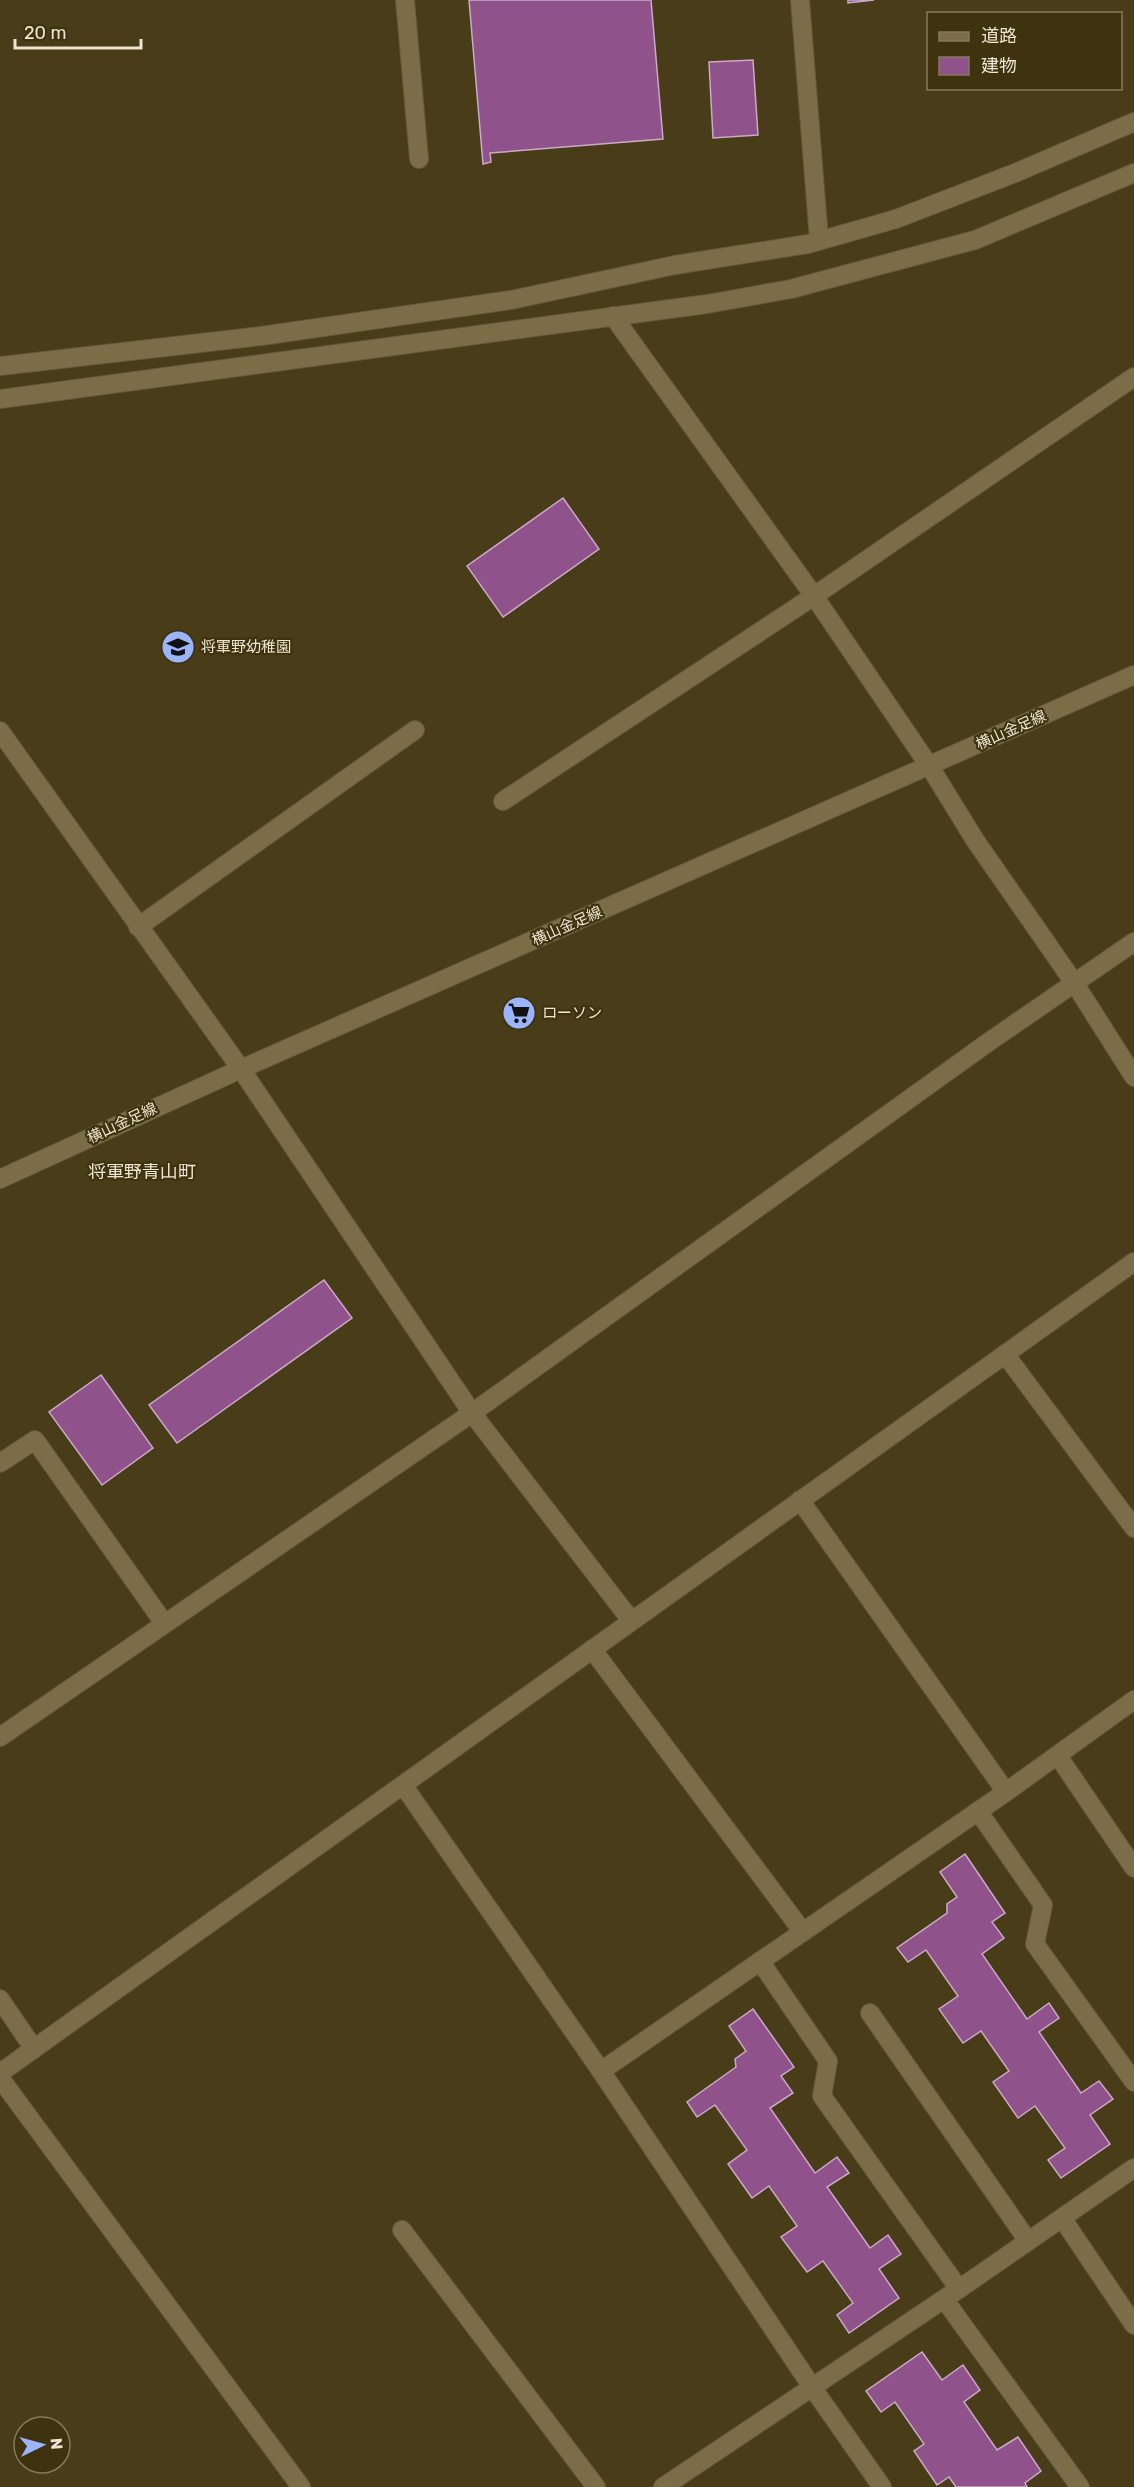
<svg xmlns="http://www.w3.org/2000/svg" width="1134" height="2487" font-family="Rubik,'Noto Sans JP',sans-serif">
<style>
.building{fill:#8f528b;stroke:#caaac7;stroke-width:1.5}
.lines{fill:none;stroke-linecap:round;stroke-linejoin:round}
.minor-casing{stroke:#64593b;stroke-width:20}
.minor{stroke:#7a6d48;stroke-width:18}
.labels{text-anchor:middle;dominant-baseline:central;stroke-width:4.5;stroke-linejoin:round;paint-order:stroke}
.poi-label{font-size:15px;fill:#ece5d1;stroke:#3f320e;text-anchor:start}
.street-label{font-size:15px;fill:#ece5d1;stroke:#3f320e}
.quarter-label{font-size:18px;fill:#ece5d1;stroke:#3f320e}
</style>
<rect width="100%" height="100%" fill="#493c19"/>
<g class="building">
<path d="M469 0H651L663 139 490 153 491 162 483 164Z"/>
<path d="M848 0H874L848 3Z"/>
<path d="M753 60 758 135 713 138 709 62Z"/>
<path d="M563 498 599 549 503 617 467 566Z"/>
<path d="M324 1280 352 1318 177 1443 149 1405Z"/>
<path d="M101 1375 153 1448 102 1485 49 1412Z"/>
<path d="M965 1854 1005 1913 992 1922 1004 1938 982 1954 1027 2019 1049 2003 1059 2018 1039 2032 1081 2093 1099 2081 1113 2099 1090 2115 1110 2144 1061 2178 1048 2160 1065 2148 1035 2106 1018 2118 993 2082 1009 2071 981 2031 963 2043 939 2009 958 1996 926 1950 908 1962 897 1948 947 1913V1904L957 1897 940 1872Z"/>
<path d="M753 2009 794 2067 781 2076 793 2093 770 2108 815 2173 837 2157 849 2173 827 2187 870 2248 888 2235 901 2254 879 2269 899 2298 849 2333 837 2315 853 2303 823 2261 807 2272 781 2237 797 2226 769 2186 752 2198 728 2164 747 2150 715 2105 697 2117 687 2102 736 2067 735 2059 746 2051 729 2026Z"/>
<path d="M922 2352 942 2380 963 2365 980 2390 964 2402 997 2450 1018 2437 1041 2471 1025 2483 1027 2487H956L949 2477 937 2485 914 2451 924 2444 895 2402 881 2412 866 2391Z"/>
</g>
<g class="lines">
<defs>
<g id="minor">
<path d="M405 0 419 159"/>
<path d="M800 0 819 240"/>
<path d="M613 316 814 596 930 767 975 840 1075 984 1134 1077"/>
<path d="M0 366 261 336 511 300 675 265 808 244 896 219 1015 173 1134 122"/>
<path d="M0 399 707 304 791 289 975 240 1134 173"/>
<path d="M0 731 241 1069 472 1413 623 1610 632 1620"/>
<path d="M503 801 814 596 1134 377"/>
<path d="M138 927 415 730"/>
<path d="M0 1179 241 1069 1134 675"/>
<path d="M1005 1354 1134 1528"/>
<path d="M0 1463 35 1440 164 1623"/>
<path d="M800 1500 1006 1792"/>
<path d="M592 1649 803 1932"/>
<path d="M0 1737 472 1413 990 1041 1134 942"/>
<path d="M1058 1756 1134 1868"/>
<path d="M403 1785 601 2071 812 2387 882 2487"/>
<path d="M978 1811 1043 1905 1035 1944 1134 2082"/>
<path d="M760 1961 828 2061 822 2096 959 2289"/>
<path d="M0 1999 34 2049"/>
<path d="M870 2013 1028 2241"/>
<path d="M601 2071 1006 1792 1134 1700"/>
<path d="M0 2073 1134 1262"/>
<path d="M0 2078 301 2487"/>
<path d="M1062 2218 1134 2325"/>
<path d="M402 2230 596 2487"/>
<path d="M944 2299 1080 2487"/>
<path d="M663 2487 959 2289 1134 2168"/>
</g>
</defs>
<use href="#minor" class="minor-casing"/>
<use href="#minor" class="minor"/>
</g>
<defs>
<symbol id="school-disc" viewBox="-11 -11 22 22"><circle r="9.5" fill="#9cb4fd" stroke="#3f320e"/><path d="M0-5L7-2L0 1L-7-2ZM-4 1L0 2.5L4 1V4Q0 6-4 4Z" fill="#111"/></symbol>
<symbol id="supermarket-disc" viewBox="-11 -11 22 22"><circle r="9.5" fill="#9cb4fd" stroke="#3f320e"/><path d="M-6-5.5h2.5l.6 2H6L4.5 2H-2.5L-4.4-4H-6ZM-1.5 3.2a1.3 1.3 0 1 0 .1 0ZM3 3.2a1.3 1.3 0 1 0 .1 0Z" fill="#111"/></symbol>
</defs>
<g fill-rule="evenodd">
<use href="#school-disc" x="159" y="628" width="38" height="38"/>
<use href="#supermarket-disc" x="500" y="994" width="38" height="38"/>
</g>
<g class="labels">
<g class="poi-label">
<text x="201" y="647">将軍野幼稚園</text>
<text x="542" y="1013">ローソン</text>
</g>
<g class="street-label">
<text transform="translate(1011 730) rotate(-24)">横山金足線</text>
<text transform="translate(567 926) rotate(-24)">横山金足線</text>
<text transform="translate(122 1123) rotate(-25)">横山金足線</text>
</g>
<g class="quarter-label">
<text x="142" y="1172">将軍野青山町</text>
</g>
</g>
<rect x="927" y="12" width="195" height="78" fill="#3f320e" stroke="#847a5c" stroke-width="1.5"/>
<rect x="939" y="32" width="30" height="9" fill="#7a6d48" stroke="#847a5c" stroke-width="1.5"/>
<text x="981" y="42" font-size="18" fill="#ece5d1">道路</text>
<rect x="939" y="57" width="30" height="18" fill="#8f528b" stroke="#847a5c" stroke-width="1.5"/>
<text x="981" y="72" font-size="18" fill="#ece5d1">建物</text>
<g transform="translate(42 2445) rotate(85)"><circle r="28" fill="#3f320e" stroke="#847a5c" stroke-width="1.5"/>
<path d="M0-4.5L10 22L0 15L-10 22Z" fill="#9cb4fd"/>
<text y="-9" font-size="16" font-weight="bold" text-anchor="middle" fill="#ece5d1">N</text>
</g>
<path d="M15 39v9h126v-9" fill="none" stroke="#ece5d1" stroke-width="3"/>
<text x="24" y="39" font-size="18" fill="#ece5d1" stroke="#3f320e" stroke-width="4.5" paint-order="stroke">20 m</text>
</svg>
